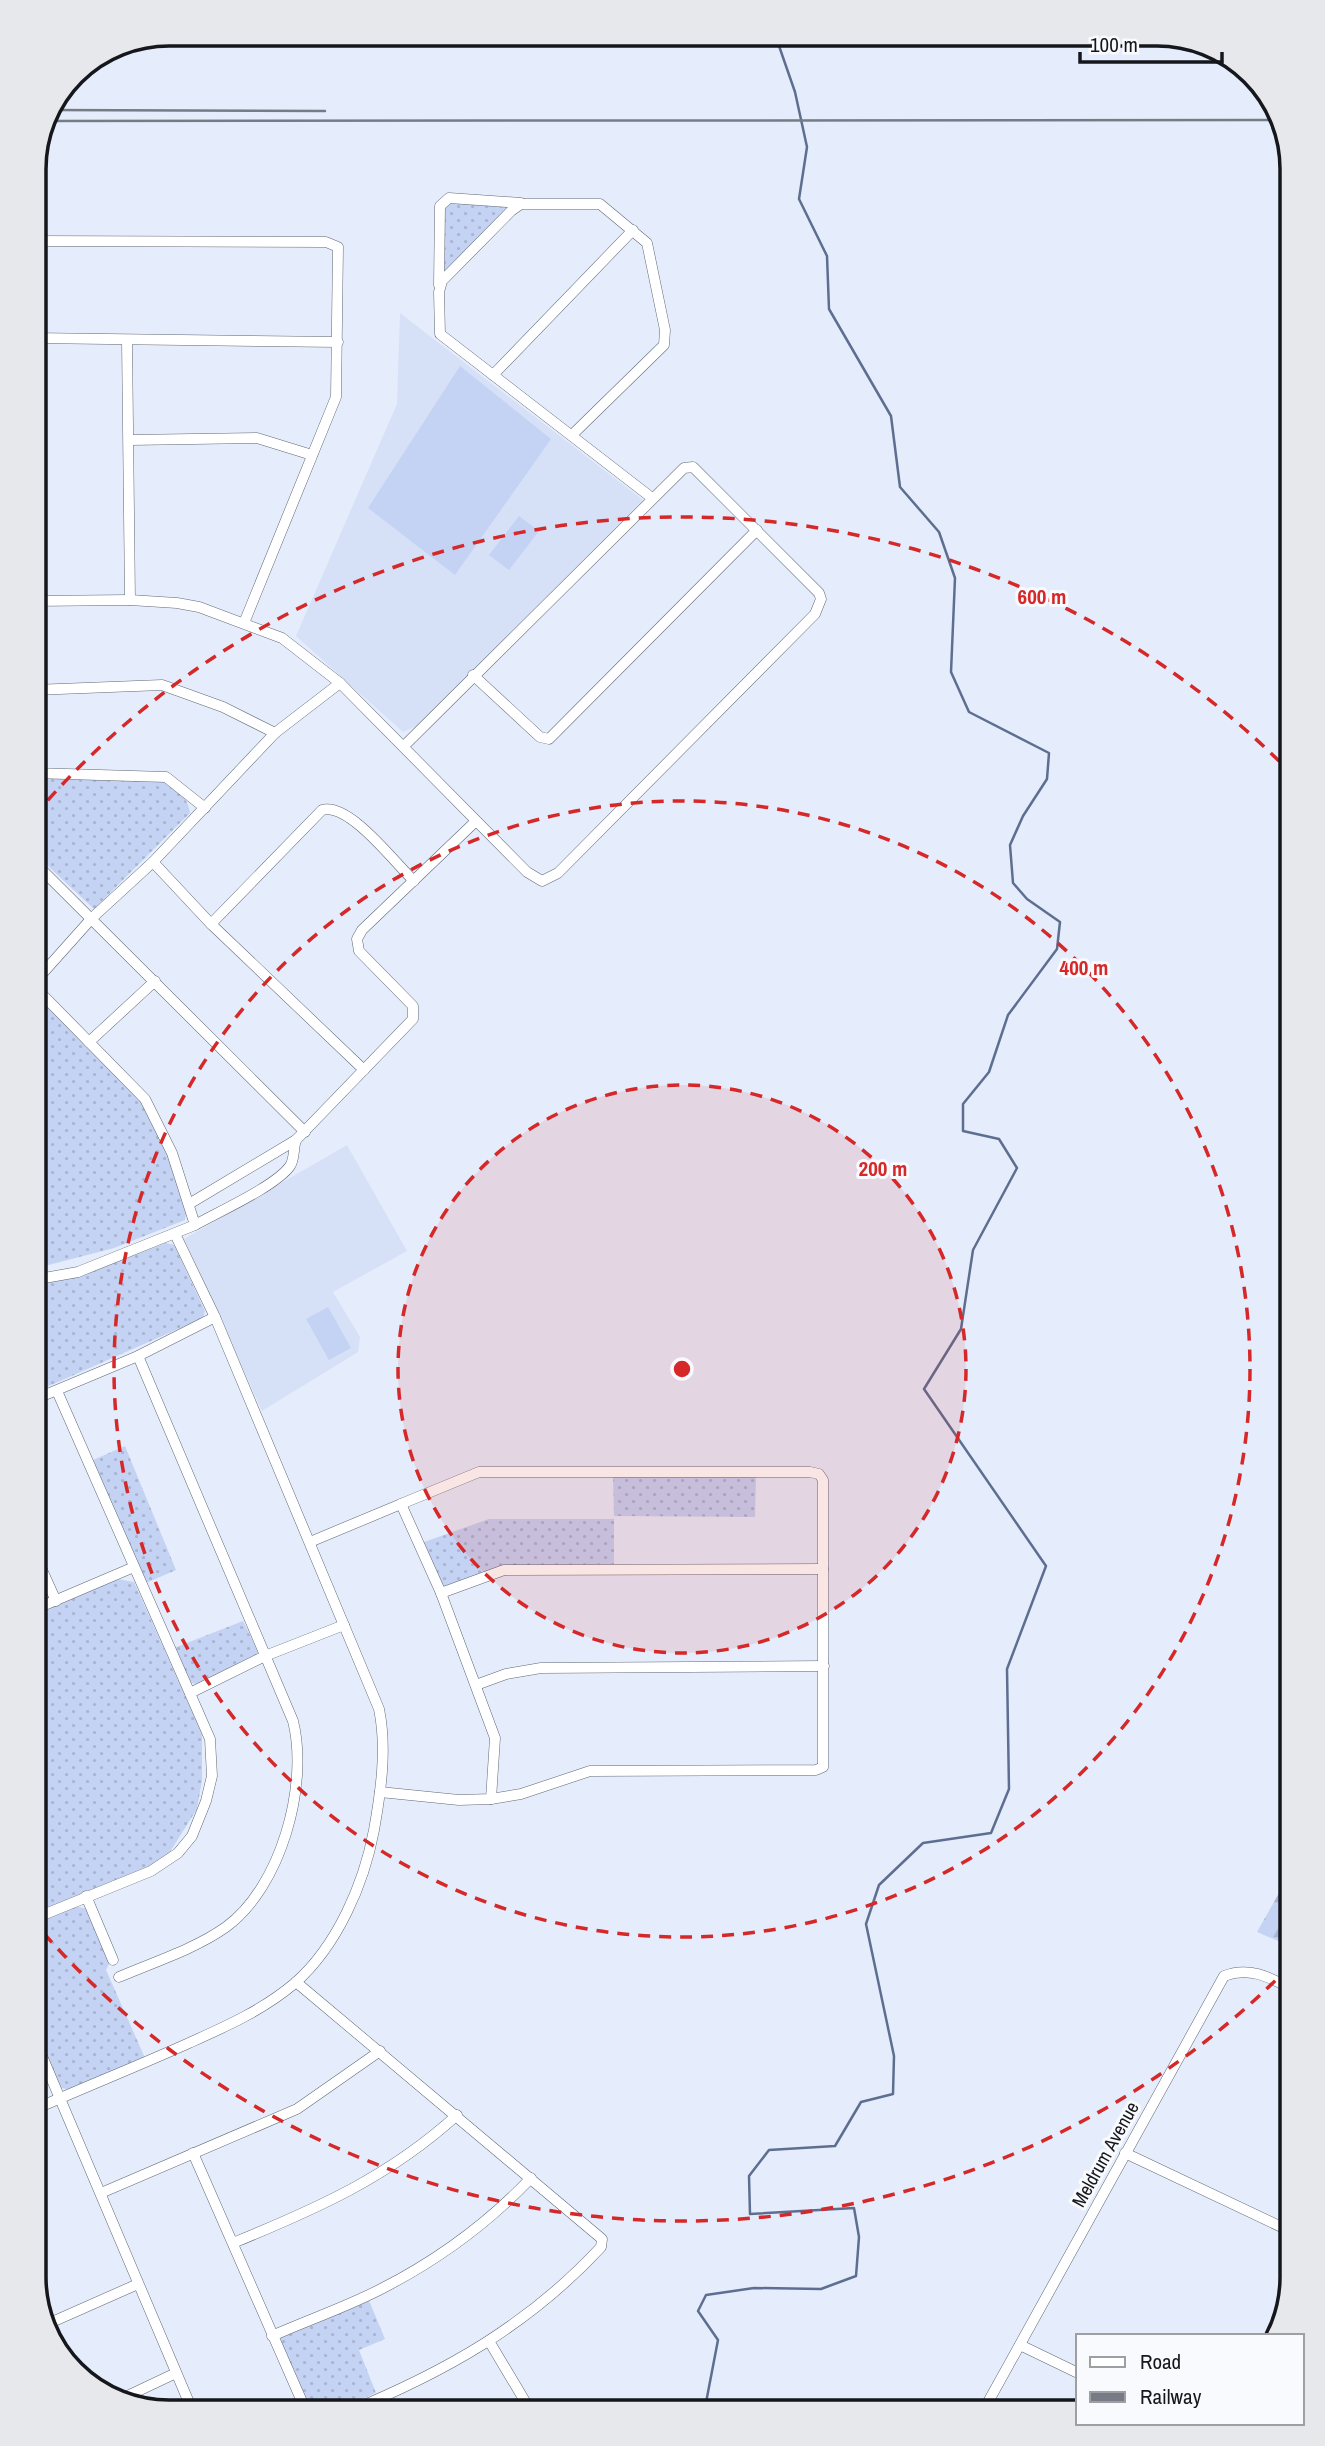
<svg xmlns="http://www.w3.org/2000/svg" width="1325" height="2446" font-family="'Archivo Narrow',sans-serif">
<style>
.built{fill:#d6e1f7}
.grass{fill:url(#grass-dots)}
.forest{fill:url(#forest-firs)}
.pitch{fill:#c4d3f3}
.lines{fill:none;stroke-linecap:round;stroke-linejoin:round}
.stream{stroke:#5e6e90;stroke-width:2.5}
.street-casing{stroke:#616875;stroke-width:11}
.street{stroke:#fff;stroke-width:10}
.rail{stroke:#767b85;stroke-width:2.5}
.ring{fill:none;stroke:#d62828;stroke-width:3.5;stroke-dasharray:12 9}
.labels{text-anchor:middle;dominant-baseline:central;stroke-width:6;stroke-linejoin:round;paint-order:stroke}
.street-label{font-size:19px;fill:#15171c;stroke:#f8fafd}
.rim{fill:none;stroke:#15171c;stroke-width:3.5}
.centre{fill:#d62828;stroke:#f8fafd;stroke-width:3.5}
.ring-label{font-size:21px;text-anchor:middle;font-weight:bold;fill:#d62828;stroke:#f8fafd;stroke-width:6;stroke-linejoin:round;paint-order:stroke}
</style>
<defs>
<pattern id="grass-dots" width="8" height="8" patternUnits="userSpaceOnUse" patternTransform="scale(1.75)"><rect width="8" height="8" fill="#c4d3f3"/><path d="M2 2h.1M6 6h.1" fill="none" stroke="#a8b4d0" stroke-width="1.8" stroke-linecap="round"/></pattern>
<pattern id="forest-firs" width="22" height="20" patternUnits="userSpaceOnUse" patternTransform="scale(1.75)"><rect width="22" height="20" fill="#c4d3f3"/><path d="M5 1l3.5 6h-7zM16 11l3.5 6h-7z" fill="#a8b4d0"/></pattern>
</defs>
<rect width="100%" height="100%" fill="#e5edfc"/>
<g class="built">
<path d="M400 313 643 500 417 726 403 732 296 636 397 404Z"/>
<path d="M347 1145 407 1251 333 1292 360 1337 358 1352 262 1411 184 1239Z"/>
</g>
<g class="grass">
<path d="M451 201 512 205 442 277 443 208Z"/>
<path d="M34 244H41L42 333H34Z"/>
<path d="M33 777 159 779C175 785 188 797 190 813L94 909 33 852Z"/>
<path d="M33 988 143 1100 157 1125 187 1205 185 1220 114 1248 33 1269Z"/>
<path d="M166 1243 174 1245 205 1311 203 1318 33 1393V1283L80 1276Z"/>
<path d="M125 1446 176 1570 146 1583 93 1460Z"/>
<path d="M613 1475H756L755 1517 614 1516Z"/>
<path d="M489 1519H614V1567H503L443 1590 424 1542Z"/>
<path d="M117 1579 134 1582 202 1734V1780L197 1809 168 1855 148 1867 33 1915V1616Z"/>
<path d="M243 1621 258 1652 254 1658 196 1684 188 1682 174 1648Z"/>
<path d="M72 1905 90 1910 111 1960 106 1970 145 2058 68 2090 60 2087 33 2029V1922Z"/>
<path d="M368 2298 385 2339 359 2350 376 2393 328 2413H310L279 2343 283 2334Z"/>
</g>
<path class="forest" d="M1292 1870V1947L1257 1932Z"/>
<g class="pitch">
<path d="M460 366 551 439 455 575 368 508Z"/>
<path d="M519 516 539 531 509 570 489 555Z"/>
<path d="M328 1307 351 1348 329 1360 306 1319Z"/>
</g>
<g class="lines">
<path class="stream" d="M704 2413 718 2340 698 2311 706 2295 754 2288 821 2289 856 2276 859 2237 854 2208 750 2214 749 2176 769 2150 835 2146 861 2102 893 2094 894 2056 866 1924 879 1885 923 1843 991 1833 1009 1789 1007 1669 1046 1566 924 1389 961 1329 973 1250 1017 1168 999 1139 963 1131V1104L989 1072 1008 1015 1057 949 1060 922 1027 899 1013 883 1010 845 1023 816 1047 779 1049 753 969 712 951 672 955 578 939 532 900 487 891 416 829 309 827 256 799 199 807 147 795 92 778 43 780 33"/>
<defs>
<g id="street">
<path d="M34 241 326 242 338 247 336 397 244 623"/>
<path d="M439 285 440 206 449 198 521 203"/>
<path d="M33 338 338 342"/>
<path d="M127 340 130 600"/>
<path d="M493 375 633 230"/>
<path d="M573 434 664 345 665 330 647 243 600 204H521L511 211 442 281 439 292 440 334 652 498"/>
<path d="M130 440 257 438 312 455"/>
<path d="M33 601 130 600 177 603 199 607 282 638 340 683 527 872 542 881 558 873 815 614 821 599 819 593 693 467 684 468 404 746"/>
<path d="M473 675 540 737 549 739 757 530"/>
<path d="M33 690 162 685 223 707 275 733"/>
<path d="M33 725 34 690"/>
<path d="M33 773 166 777 205 808"/>
<path d="M33 861 305 1132"/>
<path d="M153 862 211 924"/>
<path d="M33 984 92 918 153 862 275 733 340 683"/>
<path d="M33 985 145 1099 172 1153 195 1225C218 1212 276 1186 290 1166 295 1159 293 1148 296 1140L413 1019V1006L359 951 357 939 362 930 476 821"/>
<path d="M89 1042 155 981"/>
<path d="M364 1070 211 924 322 810C349 802 394 862 414 881"/>
<path d="M189 1204 296 1140"/>
<path d="M33 1280 78 1272 195 1225"/>
<path d="M33 1400 138 1356 215 1317"/>
<path d="M401 1504 479 1472H810L819 1474 823 1480V1767L816 1770 590 1771 521 1794 491 1799"/>
<path d="M310 1542 401 1504 441 1593 495 1738 491 1799 459 1800 380 1792"/>
<path d="M33 1550 56 1601"/>
<path d="M441 1593 504 1570 823 1569"/>
<path d="M33 1610 134 1567"/>
<path d="M476 1685 506 1674 541 1668 824 1666"/>
<path d="M190 1693 265 1656 344 1625"/>
<path d="M86 1896 113 1960"/>
<path d="M33 1919 151 1871 178 1853 192 1836 206 1801 212 1776 210 1739 57 1391"/>
<path d="M119 1977C154 1962 195 1949 226 1927 281 1887 309 1785 293 1721L138 1356"/>
<path d="M296 1982 602 2239 601 2247C528 2326 443 2373 345 2413"/>
<path d="M33 2035 193 2412"/>
<path d="M33 2110C85 2087 138 2066 189 2043 227 2026 263 2010 295 1983 337 1946 364 1884 374 1830 381 1791 387 1748 379 1709L215 1317 175 1234"/>
<path d="M193 2153 307 2413"/>
<path d="M1125 2153 1292 2232"/>
<path d="M101 2193 297 2109 380 2051"/>
<path d="M233 2243C316 2209 389 2177 457 2115"/>
<path d="M39 2307 47 2324"/>
<path d="M43 2326 138 2284"/>
<path d="M272 2336C308 2320 346 2307 381 2289 436 2261 488 2223 531 2178"/>
<path d="M489 2341 532 2413"/>
<path d="M1020 2345 1078 2373"/>
<path d="M121 2399 176 2373"/>
<path d="M982 2413 1224 1976C1249 1966 1269 1977 1292 1989"/>
</g>
</defs>
<use href="#street" class="street-casing"/>
<use href="#street" class="street"/>
<g class="rail">
<path d="M48 110 325 111"/>
<path d="M43 121 1282 120"/>
</g>
</g>
<circle cx="682" cy="1369" r="284" fill="#d62828" fill-opacity=".12"/>
<g class="ring">
<circle cx="682" cy="1369" r="284"/>
<circle cx="682" cy="1369" r="568"/>
<path d="M1290 1966A852 852 0 0 1 34 1922M34 816A852 852 0 0 1 1290 772"/>
</g>
<g class="labels">
<g class="street-label">
<text transform="translate(1105 2154) rotate(-61)">Meldrum Avenue</text>
</g>
</g>
<path d="M0 0H1325V2446H0ZM169 46H1157A123 123 0 0 1 1280 169V2277A123 123 0 0 1 1157 2400H169A123 123 0 0 1 46 2277V169A123 123 0 0 1 169 46Z" fill="#e6e8eb" fill-rule="evenodd"/>
<path class="rim" d="M169 46H1157A123 123 0 0 1 1280 169V2277A123 123 0 0 1 1157 2400H169A123 123 0 0 1 46 2277V169A123 123 0 0 1 169 46Z"/>
<circle cx="682" cy="1369" r="10" class="centre"/>
<g class="ring-label">
<text x="1042" y="604">600 m</text>
<text x="1084" y="975">400 m</text>
<text x="883" y="1176">200 m</text>
</g>
<rect x="1076" y="2334" width="228" height="91" fill="#f8fafd" stroke="#9d9fa3" stroke-width="2"/>
<rect x="1090" y="2357" width="35" height="10" fill="#ffffff" stroke="#9d9fa3" stroke-width="2"/>
<text x="1140" y="2369" font-size="21" fill="#15171c">Road</text>
<rect x="1090" y="2392" width="35" height="10" fill="#767b85" stroke="#9d9fa3" stroke-width="2"/>
<text x="1140" y="2404" font-size="21" fill="#15171c">Railway</text>
<path d="M1080 52v10h142v-10" fill="none" stroke="#15171c" stroke-width="3.5"/>
<text x="1090" y="52" font-size="21" fill="#15171c" stroke="#f8fafd" stroke-width="5" paint-order="stroke">100 m</text>
</svg>
